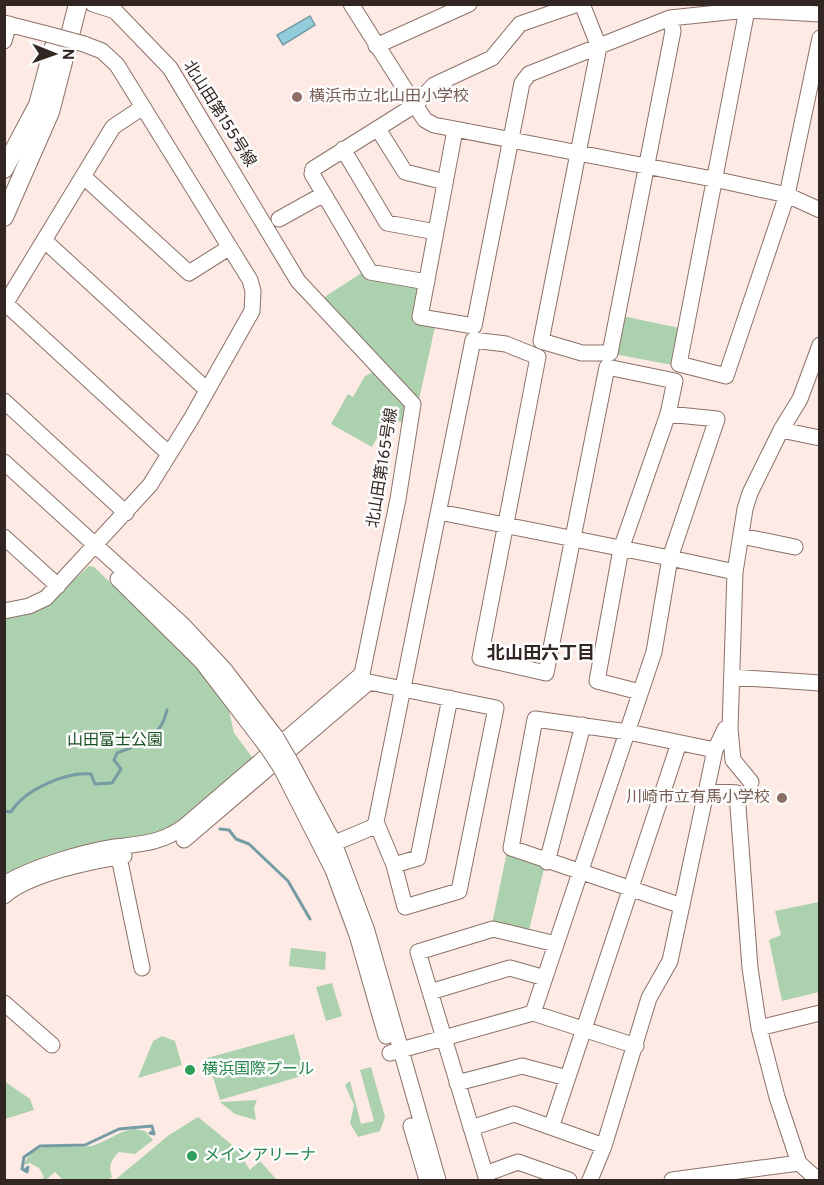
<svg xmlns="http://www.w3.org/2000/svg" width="824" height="1185" font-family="Overpass,'Noto Sans JP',sans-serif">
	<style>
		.green { fill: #acd1ae }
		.water { fill: #92cddc; stroke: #759ba4; stroke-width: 1.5 }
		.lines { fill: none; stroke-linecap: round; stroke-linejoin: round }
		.stream { stroke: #759ba4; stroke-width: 3 }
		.minor-casing { stroke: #8b7167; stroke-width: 17 }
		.major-casing { stroke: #8b7167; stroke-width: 20 }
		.minor { stroke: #fff; stroke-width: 15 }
		.major { stroke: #fff; stroke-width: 18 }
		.minor-bridge-casing { stroke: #8b7167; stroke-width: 17; stroke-linecap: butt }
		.minor-bridge { stroke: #fff; stroke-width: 15 }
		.education-dot { fill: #8d6e63; stroke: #fcfcfc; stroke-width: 2 }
		.leisure-dot { fill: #2e9e5b; stroke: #fcfcfc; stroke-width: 2 }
		.labels { text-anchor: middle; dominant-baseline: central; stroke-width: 5; stroke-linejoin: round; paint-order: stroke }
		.education-label { font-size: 16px; fill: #785e54; stroke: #fcfcfc; text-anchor: start }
		.street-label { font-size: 16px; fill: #312622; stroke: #fcfcfc }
		.park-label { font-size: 16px; fill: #195022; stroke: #fcfcfc }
		.leisure-label { font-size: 16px; fill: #27864d; stroke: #fcfcfc; text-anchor: start }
		.neighbourhood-label { font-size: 18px; font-weight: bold; fill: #312622; stroke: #fcfcfc }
	</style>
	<rect width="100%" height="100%" fill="#fdeae4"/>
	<path class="green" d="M363,272l55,15 -5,36 22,4 -17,77 -98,-104z
		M622,316l58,12 -8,37 -58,-11z
		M373,372l33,33 -1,17 -18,-1 -15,26 -41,-23 17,-30 5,3 12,-21z
		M89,566l5,1 107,102 26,33 7,31 24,32 -79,72 -73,17 -101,37v-273l36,-8z
		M507,852l38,13 -17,69 -36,-10z
		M819,902v90l-37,9 -13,-61 12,-5 -6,-24z
		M291,948l35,4 -1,18 -36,-4z
		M332,983l10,33 -16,5 -10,-34z
		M294,1034l11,41 -85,25 -13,-42z
		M162,1036l13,5 7,24 -44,13 15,-37z
		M371,1067l14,50 -5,14 -22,6 -8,-14 4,-18 -9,-20 5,-4 11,43 13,-3 -14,-51z
		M4,1081l26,18 4,11 -29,9z
		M257,1100l-3,8 2,12 -21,-6 -15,-12z
		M198,1117l38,31 14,22 10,-9 17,19h-162l54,-45z
		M134,1129l11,2 8,9 -18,14 -16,-2c-8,8 -11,14 -7,25l-4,3h-45l-8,-8 -9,8h-5l3,-3 -5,-9 -9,-5 -6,2c10,-29 44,-15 67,-19 14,-3 27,-15 43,-17z"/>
	<path class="water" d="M310,16l5,9 -32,20 -6,-10z"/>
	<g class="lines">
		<path class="stream" d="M4,811l7,1c14,-23 55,-40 80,-38l4,10 17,-1 9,-14 -7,-9 3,-7c25,-9 44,-15 50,-43
			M220,829l9,1 7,9 13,5 39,37 22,38
			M26,1169l2,-2 -1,5 -5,-3 2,-12 16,-11 45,-1 34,-16 33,-3 2,8 -4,-1 2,-1"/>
		<defs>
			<path id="minor" d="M351,4l64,101 10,15 9,5 289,56 64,14 33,15
				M582,4l17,43 -58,294 41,12h28l63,-322 -3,-13
				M745,4l2,6 -68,354 47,12 61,-181 33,-157
				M4,23l43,11
				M4,41l5,-17
				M376,46l93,-42
				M378,129l27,43 40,10
				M455,130l-35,187 54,9 48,-243 7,-9 141,-56 77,-8 73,4
				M343,149l44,74 49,9
				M83,176l106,97 41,-26
				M279,219l45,-25
				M44,240l163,150
				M427,282l-57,-10 -58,-98 1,-5 102,-64 19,-20 58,-27 28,-34 58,-20
				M6,304l162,149
				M4,306l109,-179 30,-20
				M4,401l122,112
				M668,414l49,5 -47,139 65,14
				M781,430l39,8
				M4,462l179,163 41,44 52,68
				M741,536l54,11
				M4,537l54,49
				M118,579l84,83 65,85
				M4,611l25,-5 17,-8 104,-113 41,-66 61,-108 1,-20 -3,-11 -133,-215 -15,-14 -18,-7
				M732,677l88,6
				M730,729l3,31 18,22
				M289,759l45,84 33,88 71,249
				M281,768l52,102 24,65 29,101
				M707,791l30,2 13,175 9,60 18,69 22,66 19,17
				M184,840l185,-158 127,26 -37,183 -54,16 -11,-42 -18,-43
				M323,848l50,-21 3,-5 97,-482 33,4 32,13 -58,301 66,15 61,-306 68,14 -7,33 -47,135 -24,132 43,11
				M119,857l23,111
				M547,862l36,-137
				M394,865l24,-7 32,-160
				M4,884c28,-17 79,-32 111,-37 27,-3 47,-4 70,-21l177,-152 36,-175 15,-95 -115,-123 -128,-213 -55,-57 -22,-7
				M4,896c25,-22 87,-35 120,-40
				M682,906l-171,-58 24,-129 93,13 87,18
				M430,992l80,-24 35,10
				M4,1003l48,42
				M533,1013l103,33
				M759,1028l61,-15
				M390,1053l143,-40 121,-361 16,-94 -231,-46
				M457,1083l65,-17 45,12
				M552,1125l127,-382
				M411,1126l16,54
				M471,1128l43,-14 90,32
				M485,1174l33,-12 51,18
				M487,1180l-69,-228 75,-23 63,15
				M590,1180l14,-34 45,-148 21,-37 45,-211 10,-21h5l5,-157 10,-63 5,-16 31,-63 19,-31 20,-54
				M672,1180l127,-17"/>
			<path id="major" d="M4,169l34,-64 15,-56
				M4,217l46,-105 28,-108"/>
		</defs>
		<use href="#minor" class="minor-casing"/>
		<use href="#major" class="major-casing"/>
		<use href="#minor" class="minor"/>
		<use href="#major" class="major"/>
		<defs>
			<path id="minor-bridge" d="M47,34l37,10
				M276,737l13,22
				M267,747l14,21"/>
		</defs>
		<use href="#minor-bridge" class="minor-bridge-casing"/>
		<use href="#minor-bridge" class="minor-bridge"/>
	</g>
	<g class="education-dot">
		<circle cx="297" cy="97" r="6"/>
		<circle cx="782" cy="798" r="6"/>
	</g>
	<g class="leisure-dot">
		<circle cx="190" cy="1070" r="6"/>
		<circle cx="192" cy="1156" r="6"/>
	</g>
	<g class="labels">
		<g class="education-label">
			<text x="309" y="97">横浜市立北山田小学校</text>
			<text x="770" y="798" text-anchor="end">川崎市立有馬小学校</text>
		</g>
		<g class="street-label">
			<text transform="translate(219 114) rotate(58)">北山田第155号線</text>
			<text transform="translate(383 468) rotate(-81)">北山田第165号線</text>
		</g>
		<g class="park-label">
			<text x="115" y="741">山田富士公園</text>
		</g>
		<g class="leisure-label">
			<text x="202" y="1070">横浜国際プール</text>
			<text x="204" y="1156">メインアリーナ</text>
		</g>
		<g class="neighbourhood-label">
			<text x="541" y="654">北山田六丁目</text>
		</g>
	</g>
	<rect width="824" height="1185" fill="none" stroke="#312622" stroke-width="12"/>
	<g transform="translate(54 54) rotate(91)" stroke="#fcfcfc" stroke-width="4.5" paint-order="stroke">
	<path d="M0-4.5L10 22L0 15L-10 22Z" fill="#312622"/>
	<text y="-9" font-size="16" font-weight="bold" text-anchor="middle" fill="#312622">N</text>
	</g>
</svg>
